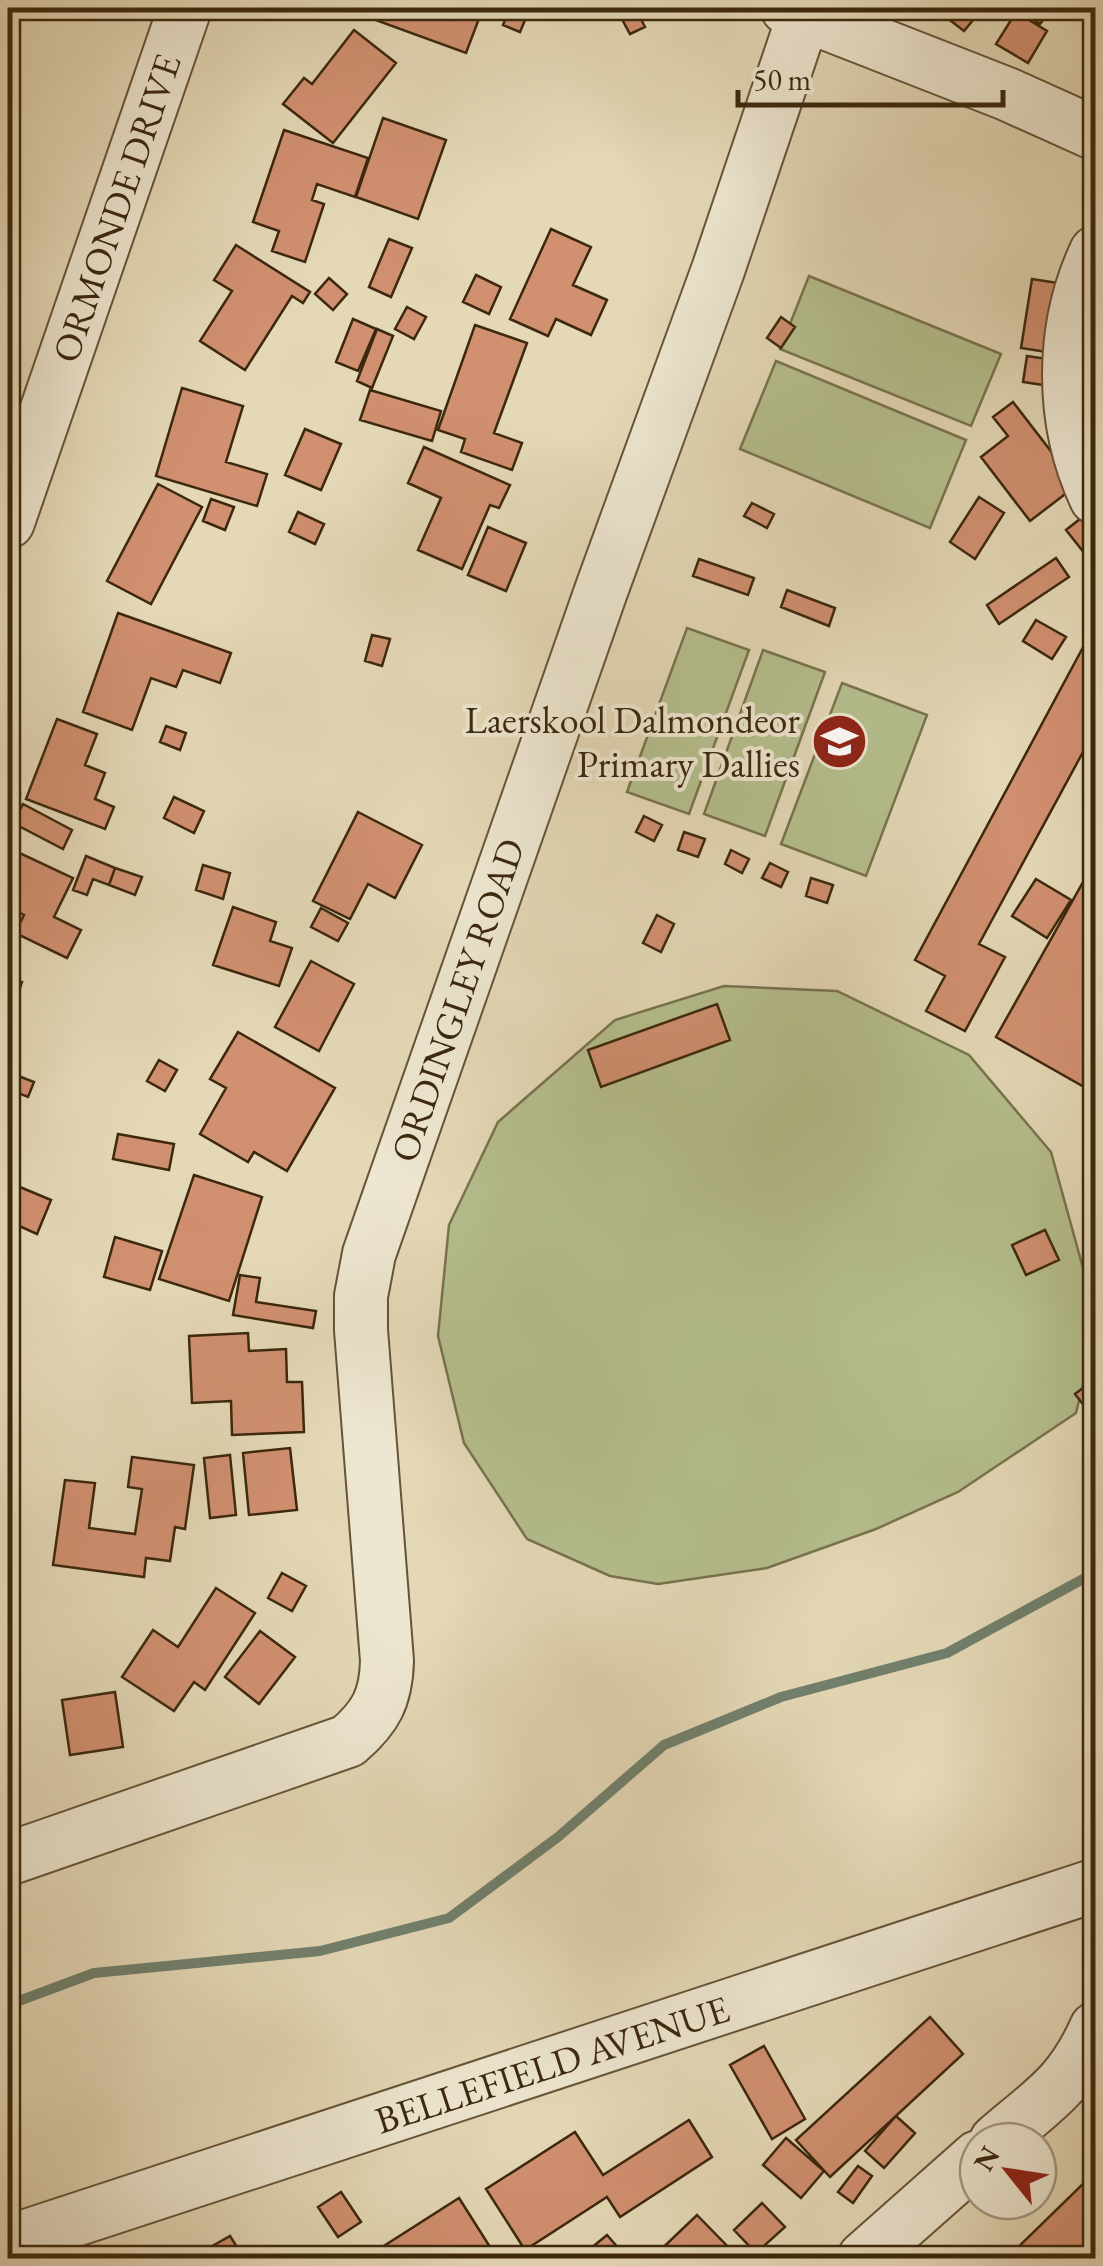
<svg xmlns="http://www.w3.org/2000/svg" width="1103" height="2266" font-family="'EB Garamond',serif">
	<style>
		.green { fill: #b5be8d; stroke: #78734e; stroke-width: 2.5 }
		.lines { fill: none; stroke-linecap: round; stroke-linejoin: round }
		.stream { stroke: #71806d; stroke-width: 10 }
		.building { fill: #d19070; stroke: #3c280e; stroke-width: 2.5 }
		.minor-casing { stroke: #665438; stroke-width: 56 }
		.minor { stroke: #ede6d0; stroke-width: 52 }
		.labels { text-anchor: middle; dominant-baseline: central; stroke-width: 8; stroke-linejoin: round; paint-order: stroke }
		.street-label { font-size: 38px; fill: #3c280e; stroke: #ede6d0 }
		.poi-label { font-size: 38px; fill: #3c280e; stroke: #ede6d0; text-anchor: end }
	</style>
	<rect width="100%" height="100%" fill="#e4d8b6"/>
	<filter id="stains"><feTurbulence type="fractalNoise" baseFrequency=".002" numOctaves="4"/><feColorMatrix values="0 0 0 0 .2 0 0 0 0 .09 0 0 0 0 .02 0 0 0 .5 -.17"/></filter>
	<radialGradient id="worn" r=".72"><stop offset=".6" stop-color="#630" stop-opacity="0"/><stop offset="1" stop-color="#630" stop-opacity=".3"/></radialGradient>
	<path class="green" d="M809,276l192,78 -30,72 -191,-77z
		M776,361l190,79 -36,88 -190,-79z
		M687,628l62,22 -60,164 -62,-22z
		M763,650l62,22 -60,164 -61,-22z
		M842,683l85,32 -61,161 -85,-32z
		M724,986l113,5 132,64 82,97 40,145 -3,67 -12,49 -118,79 -82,37 -109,39 -109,16 -48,-8 -83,-37 -63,-96 -26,-107 11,-111 49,-103 117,-102z"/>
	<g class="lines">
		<path class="stream" d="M8,2005l86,-32 226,-22 129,-33 109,-81 106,-92 117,-48 166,-44 149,-81"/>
	</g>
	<path class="building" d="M373,8h110l-17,45 -96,-35z
		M510,8h20l-10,24 -17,-7z
		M622,8h13l10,19 -15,7 -13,-24z
		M954,8h29l-19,23 -18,-14z
		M1017,8h35l-12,16z
		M1016,12l31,19 -19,32 -32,-19z
		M354,30l42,33 -63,80 -50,-39 21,-26 8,6z
		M383,118l63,22 -28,79 -62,-22z
		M284,130l84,28 -13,39 -38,-13 -5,16 12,4 -19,58 -33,-11 7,-20 -26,-9z
		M551,229l40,18 -18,38 34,15 -16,35 -35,-16 -8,17 -38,-17z
		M389,239l23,9 -21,49 -22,-10z
		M236,245l74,47 -7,11 -11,-7 -47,74 -45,-29 32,-50 -18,-11z
		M476,275l25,12 -12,27 -26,-12z
		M329,278l18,16 -14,16 -18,-16z
		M1032,279l26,4 -11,69 -26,-4z
		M407,307l19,10 -12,22 -19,-10z
		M781,317l14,10 -14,21 -14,-10z
		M353,319l23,10 -18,42 -22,-9z
		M475,325l52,18 -33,90 28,10 -10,27 -51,-18 4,-13 -27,-9z
		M377,329l16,7 -21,52 -15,-7z
		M1027,356l27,4 -4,26 -27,-4z
		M182,388l61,18 -17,56 41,12 -10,32 -101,-30z
		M370,390l71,21 -9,30 -72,-21z
		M1013,402l64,83 -47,36 -49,-64 27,-21 -15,-19z
		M305,429l36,15 -20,46 -36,-15z
		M424,447l86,38 -11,23 -9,-3 -28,64 -44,-19 23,-52 -33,-15z
		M158,484l44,23 -51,97 -44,-23z
		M979,497l25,16 -29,46 -25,-17z
		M211,499l23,8 -9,23 -22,-9z
		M752,503l22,11 -7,14 -23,-12z
		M1090,511l6,6v51l-30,-38z
		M298,512l26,12 -9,20 -26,-12z
		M488,527l38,16 -20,48 -38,-16z
		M1056,558l13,19 -70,47 -12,-19z
		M699,559l55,19 -6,17 -55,-19z
		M787,590l48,18 -6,18 -48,-19z
		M118,613l113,40 -11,30 -37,-13 -7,17 -25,-9 -19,52 -49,-18z
		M1036,620l30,17 -14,22 -29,-18z
		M1095,625l1,103 -117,216 26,13 -40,74 -39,-20 19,-35 -30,-16z
		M372,635l18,4 -8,27 -17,-5z
		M57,719l40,15 -12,31 20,8 -10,26 19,8 -9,22 -79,-30z
		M166,726l20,7 -6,17 -20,-8z
		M8,789l12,4 -11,34 -1,-1z
		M174,797l30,14 -10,22 -30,-15z
		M23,804l49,26 -9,19 -50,-26z
		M358,812l64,33 -27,53 -27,-14 -18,35 -37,-18z
		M644,816l18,9 -8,16 -18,-9z
		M684,832l21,7 -7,18 -20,-7z
		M11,849l62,29 -19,39 27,13 -14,28 -52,-25 9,-18 -16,-8v-50z
		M731,850l18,9 -7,14 -17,-9z
		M86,856l29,12 -6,17 -16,-6 -6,16 -14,-5z
		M1096,859v212l-10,17 -90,-51z
		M770,863l18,9 -7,15 -19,-9z
		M203,865l27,8 -7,26 -27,-9z
		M115,868l27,9 -7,18 -26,-10z
		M811,878l22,7 -6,18 -21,-7z
		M1036,879l35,21 -24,38 -35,-22z
		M233,907l43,15 -6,19 22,7 -13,38 -66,-21z
		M321,908l27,15 -10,18 -27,-14z
		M657,915l17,9 -13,28 -18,-9z
		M311,961l43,23 -35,67 -44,-24z
		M8,977l14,5 -14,41z
		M717,1004l13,36 -129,47 -13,-37z
		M238,1032l97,56 -48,83 -33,-19 -6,10 -48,-28 26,-46 -16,-9z
		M159,1060l18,10 -12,21 -18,-10z
		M8,1072l26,10 -6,15 -20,-8z
		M118,1134l56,10 -5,26 -56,-11z
		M194,1175l68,22 -33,104 -70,-22z
		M8,1182l43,18 -14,34 -29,-13z
		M1045,1230l14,30 -33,15 -14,-30z
		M115,1237l47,14 -12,39 -46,-13z
		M240,1275l20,3 -4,24 60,9 -3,17 -80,-13z
		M8,1277l11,3 -10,40h-1z
		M248,1333l1,18 37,-2 1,33h15l2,50 -72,3 -1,-34 -39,2 -3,-67z
		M1096,1378v21l-11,8 -10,-13z
		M290,1448l7,62 -48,5 -6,-62z
		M230,1455l6,60 -26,3 -6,-60z
		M132,1457l62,8 -9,64 -10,-2 -5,34 -24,-3 -2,19 -91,-12 12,-85 30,3 -6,45 46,6 7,-45 -14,-2z
		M282,1573l24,13 -14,25 -24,-13z
		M216,1588l39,25 -50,77 -11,-8 -20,29 -52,-34 31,-47 25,17z
		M260,1631l35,26 -36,47 -34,-27z
		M115,1692l8,55 -53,8 -8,-55z
		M930,2017l33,37 -133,123 -34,-37z
		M764,2046l41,73 -33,20 -42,-74z
		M896,2116l19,17 -31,35 -19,-17z
		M689,2120l23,37 -92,60 -13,-20 -82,53 -39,-61 89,-57 28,43z
		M786,2138l38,33 -23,27 -38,-33z
		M858,2166l14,10 -19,27 -15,-11z
		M1091,2176l5,5v63l-15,14h-74z
		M341,2192l20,30 -23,15 -20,-30z
		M459,2198l38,60h-132z
		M762,2203l23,24 -29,26 -22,-23z
		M697,2215l36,37 -7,6h-74z
		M607,2235l20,23h-48z
		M230,2236l14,22h-38l-4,-6z"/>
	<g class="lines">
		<defs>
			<path id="minor" d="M787,8l220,86 89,40
				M1096,252c-36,76 -36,170 0,246
				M8,522l177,-514
				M8,1859l340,-118c28,-24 38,-43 39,-80l-26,-331v-34l8,-42 232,-663 117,-321 86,-255
				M996,2141c46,-40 74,-54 100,-113
				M8,2242l1088,-357
				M864,2258l114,-101"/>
		</defs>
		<use href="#minor" class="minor-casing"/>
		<use href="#minor" class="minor"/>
	</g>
	<defs>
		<symbol id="school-disc" viewBox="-11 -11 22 22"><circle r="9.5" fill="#8f2418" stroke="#ede6d0"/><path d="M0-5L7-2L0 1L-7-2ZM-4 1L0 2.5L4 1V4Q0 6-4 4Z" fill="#fff"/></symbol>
	</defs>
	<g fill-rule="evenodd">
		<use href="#school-disc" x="808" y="710" width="63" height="63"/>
	</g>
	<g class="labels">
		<g class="street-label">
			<text transform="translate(116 208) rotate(-71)">ORMONDE DRIVE</text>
			<text transform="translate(457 1000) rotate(-71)">ORDINGLEY ROAD</text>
			<text transform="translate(552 2064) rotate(-18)">BELLEFIELD AVENUE</text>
		</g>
		<g class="poi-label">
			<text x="800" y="719">Laerskool Dalmondeor<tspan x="800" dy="44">Primary Dallies</tspan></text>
		</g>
	</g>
	<rect width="1103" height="2266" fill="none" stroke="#e4d8b6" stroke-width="40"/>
	<rect x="10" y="10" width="1083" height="2246" fill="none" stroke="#3c280e" stroke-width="5"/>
	<rect x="20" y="20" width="1063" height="2226" fill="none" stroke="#3c280e" stroke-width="2.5"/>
	<g transform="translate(1008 2171) rotate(300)"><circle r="48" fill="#ede6d0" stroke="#a69a82" stroke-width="2.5"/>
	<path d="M0-8L18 38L0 25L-18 38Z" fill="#8f2418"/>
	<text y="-15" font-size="28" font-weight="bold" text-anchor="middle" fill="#3c280e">N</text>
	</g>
	<path d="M738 90v15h265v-15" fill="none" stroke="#3c280e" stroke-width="5"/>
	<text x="753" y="90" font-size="30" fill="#3c280e" stroke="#ede6d0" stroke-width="8" paint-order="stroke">50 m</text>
	<rect width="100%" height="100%" filter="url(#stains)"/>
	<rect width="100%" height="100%" fill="url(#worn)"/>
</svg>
